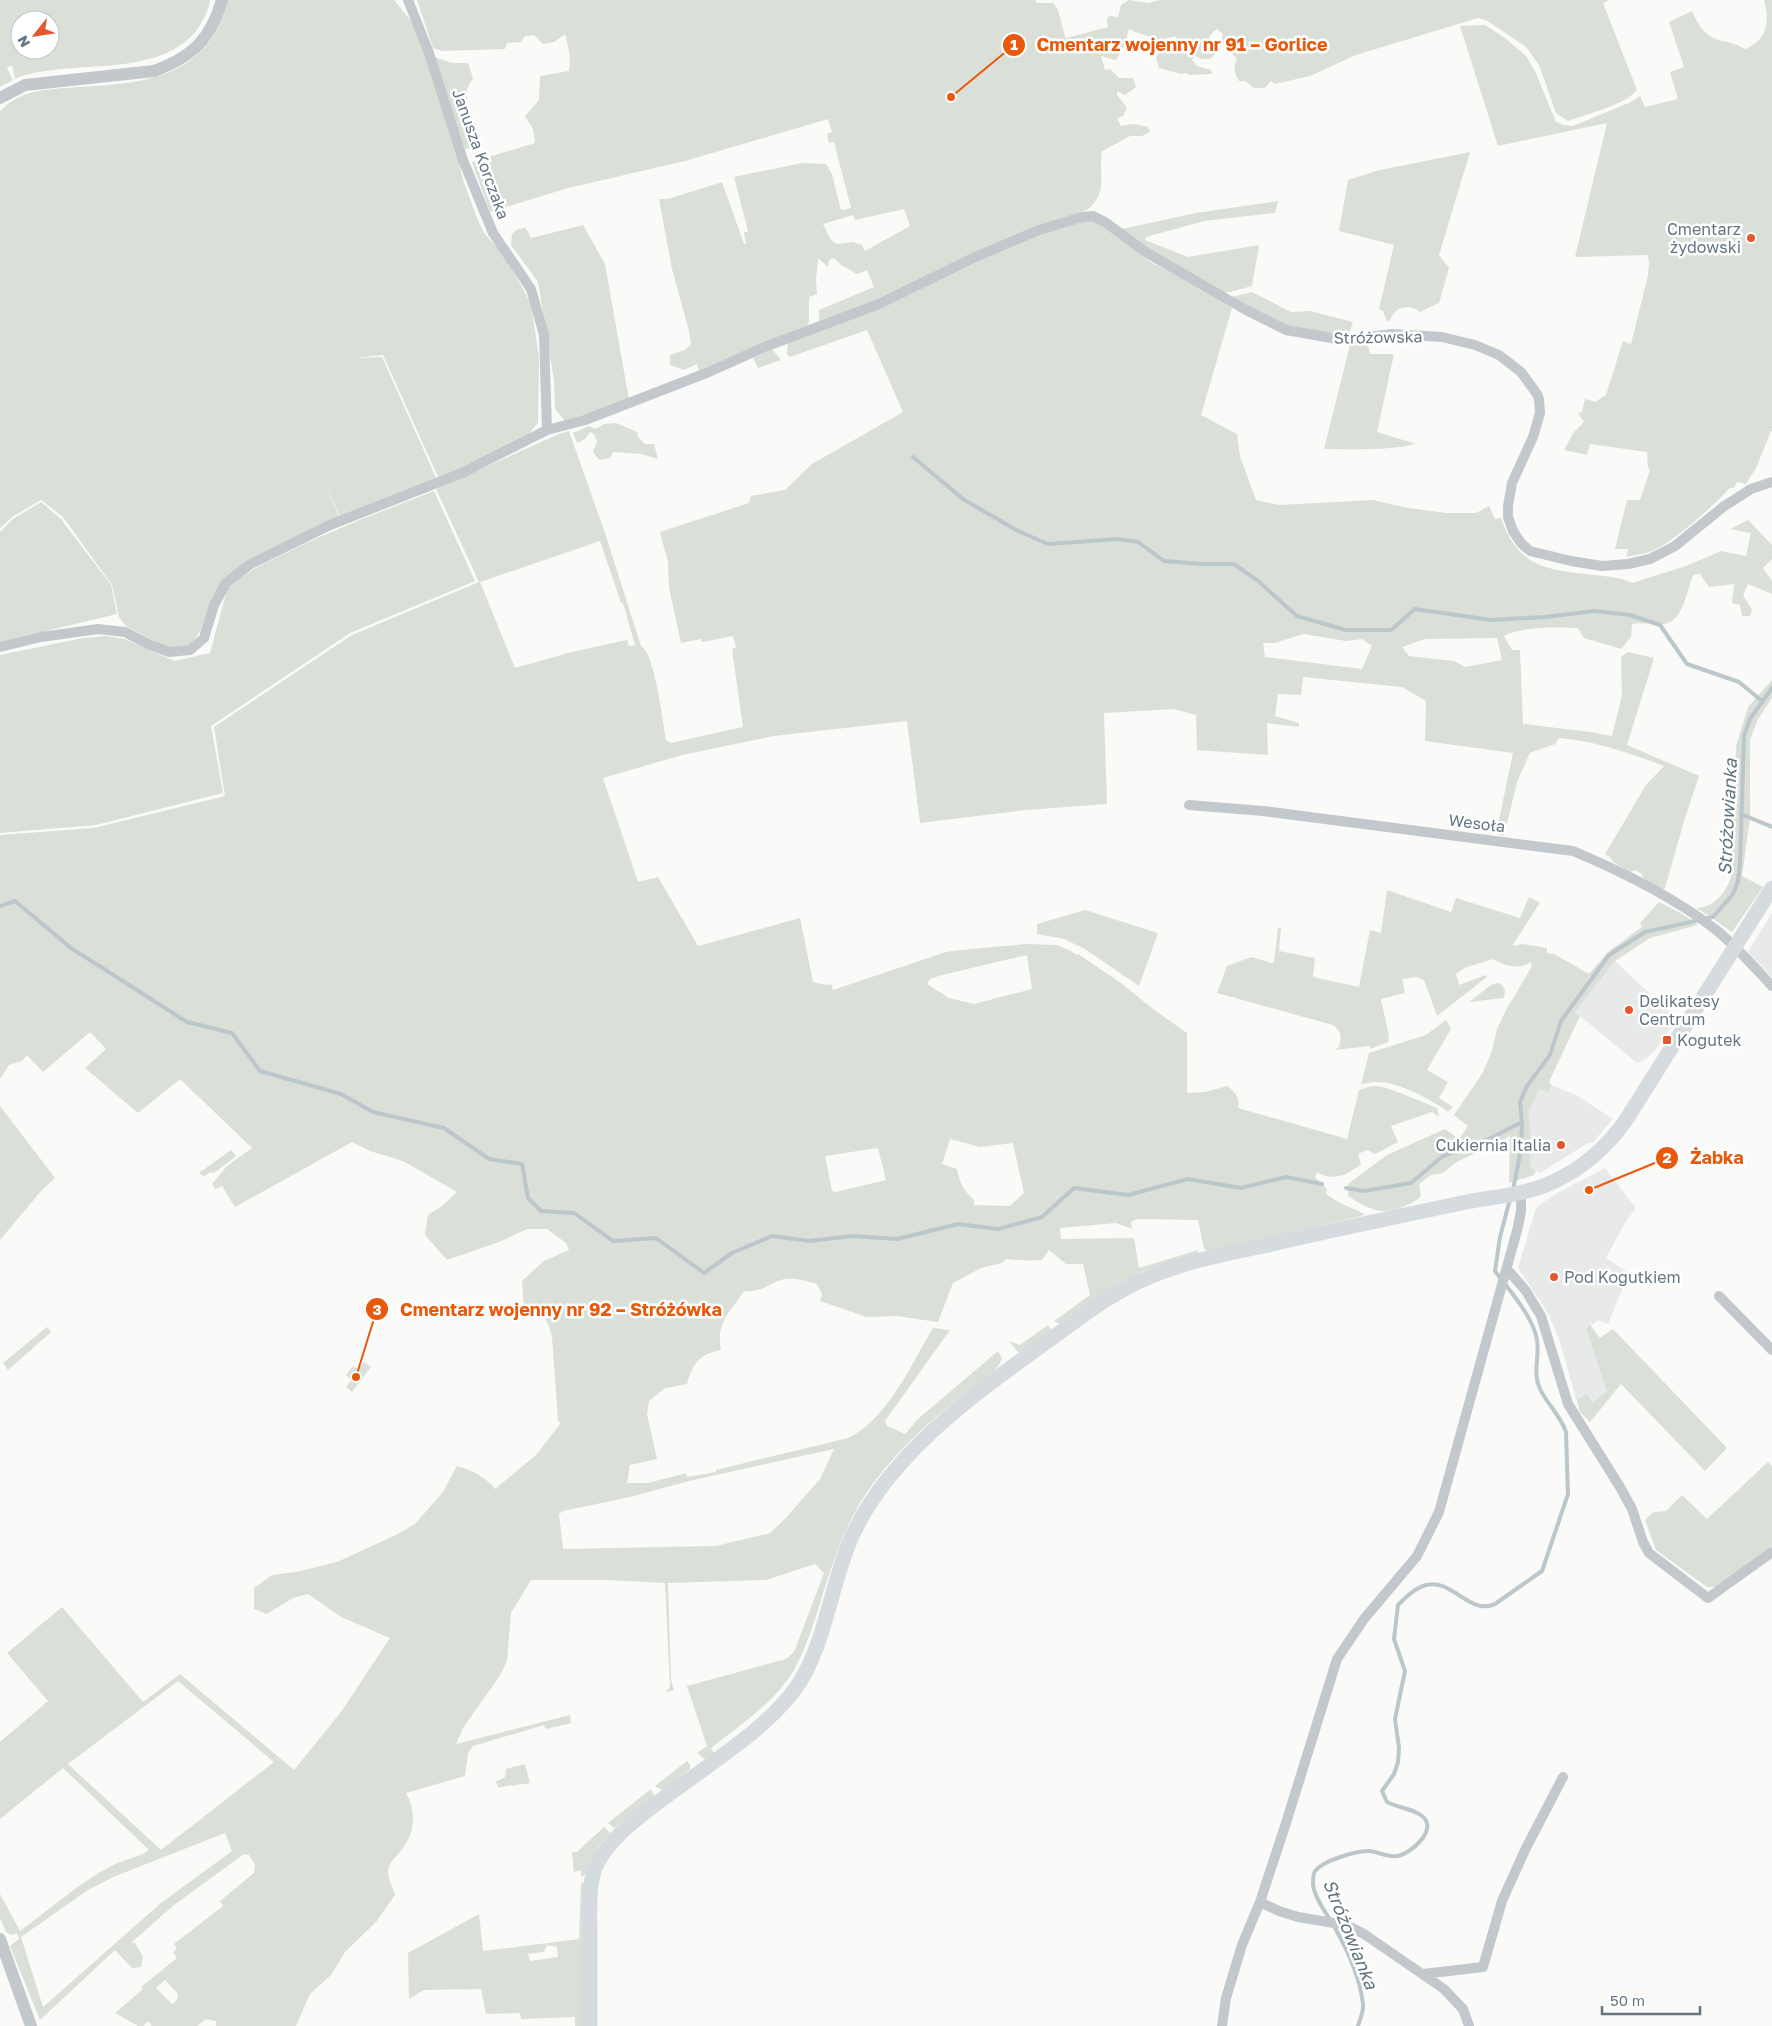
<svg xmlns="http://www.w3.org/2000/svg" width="1772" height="2026" font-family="'Golos Text',sans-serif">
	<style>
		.built { fill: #e8e9e9 }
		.green { fill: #dadfd7; fill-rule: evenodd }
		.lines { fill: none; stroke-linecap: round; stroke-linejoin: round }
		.stream { stroke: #bbc7cb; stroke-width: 4 }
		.minor { stroke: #c3c8cc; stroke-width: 10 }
		.tertiary { stroke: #c3c8cc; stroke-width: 12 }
		.secondary { stroke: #d6dbdf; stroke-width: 15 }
		.poi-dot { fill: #e4572e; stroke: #fff; stroke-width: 2 }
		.labels { text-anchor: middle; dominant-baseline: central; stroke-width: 5; stroke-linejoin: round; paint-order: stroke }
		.street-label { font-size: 16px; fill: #657683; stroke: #fff }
		.poi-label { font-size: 16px; fill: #657683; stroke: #fff; text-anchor: start }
		.water-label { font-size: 18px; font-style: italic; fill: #60757c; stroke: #fff }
		.leader { fill: none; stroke: #e8590c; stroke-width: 2 }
		.callout-dot { fill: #e8590c; stroke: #fff; stroke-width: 2 }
		.mark-label { font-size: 15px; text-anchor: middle; font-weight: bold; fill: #fff }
		.callout-label { font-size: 18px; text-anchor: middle; font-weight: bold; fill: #e8590c; stroke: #fff; stroke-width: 5; stroke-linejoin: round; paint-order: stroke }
	</style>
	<rect width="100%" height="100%" fill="#fafaf8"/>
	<path class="built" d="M1772,913v64l-24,-25z
		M1615,961l62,58 -20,29 -11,11 -9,4 -62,-51z
		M1552,1085l26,11 35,23 -21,24h-4l-48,30 -9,-6 -3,-13 2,-34 -3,-7 12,-24 9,4z
		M1605,1168l31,40 -11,15 -19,35 23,15 -21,51 -10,-4 -12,10 22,61 -28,21 -21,-73 -11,-26 -30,-45 18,-60 16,-12z"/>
	<path class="green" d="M0,0h210c-1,10 -6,19 -12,28 -30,43 -100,36 -146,42 -13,2 -25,3 -37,9l-3,-14 -5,3 6,12 -13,7zM20,20h30v30h-30z
		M227,0h167l21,26 39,115 9,39 14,38 7,15 17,19 16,26 14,26 8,53 -1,66 -11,13 -88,43 -56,-124 -29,3 28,-1 55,123 -97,37 -21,-47 21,49 -102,53 -4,-1 -10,10 -18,32 -3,14 -14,20 -22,1 -41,-22 -7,-9 -7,-32 -49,-68 -22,-17 -29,17 -12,11v-417c21,-20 39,-21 66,-23 49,-4 104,-2 139,-41 11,-12 20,-30 22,-47z
		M417,0h618l2,3h16l5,7 14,53 -6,-25 42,-11 -1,-8 2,-3 9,1 3,-12 8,-5 19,3 12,-3h449l-6,3 34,87c-12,15 -50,24 -69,31l-12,-8 -17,-48 -13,-18 -40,-27 -8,-2 -122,37 -46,21 -35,8 -4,-3 -6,7h-11l-9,-7h-6c-5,-8 -6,-13 -2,-22l-16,-17 2,-8 -6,-5 -3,2 -5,6 4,4 3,12 -6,6h-9l-6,-3 -3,4 5,6 14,4 1,4 -24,1 -1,-2 -6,1 -22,-6 -3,-10 4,-7h21l-5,-15 -19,5c-8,-6 -18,-7 -28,-12l-4,15 -9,16 -15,-4 4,14 5,-1 9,9h14l3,9 -11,8 -8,-4v4l10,13 -4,8 -6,2 4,8c10,-3 17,-2 27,1l2,5 -8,4h-12l-28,15c-4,23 7,42 -15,59l-76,30 84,-22 54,43 41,21 42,26 -31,107 36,19 3,22 16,44 23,5 94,-5 35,8 39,5h29l13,-7 6,13 6,-1c17,50 47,52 94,57 14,2 25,2 37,8l54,-17 35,-15 25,5 5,-23 -21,-4 18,-9 24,25v14l-9,9 9,13v13l-24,-10 -5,11 9,15 -2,6h-8l-2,-11 -8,-2 2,-19 -25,3 -9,-13 -7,1c-7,19 -12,58 -39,47 -8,3 -13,0 -22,2l-1,13 -10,12 -37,-11 -6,-10c-21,-1 -54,-2 -74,8l8,14h8l3,74 67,8 22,4 10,-41 -1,-38 7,-5 26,6 -27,87 72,31 -14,42 -20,70 -2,2 -19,-10 -2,-6 -7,-4 -5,2 -17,-10 -2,-4 -6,-4 41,-69 18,-19c-35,-13 -68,-25 -105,-28l-4,6 -25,9 -13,29 -13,54 -8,-2 17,-81 -88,-12 1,-40 -24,-14 -99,-10 -2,18 -23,-1 -3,22 24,7v4l-32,-4 1,32 -71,-5 -1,-35 -22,-6 -70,4 3,91 -81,6 -106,13 -13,-102 -133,15 -92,19 -79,23 35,104 20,-5 40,69 102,-28 13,64 13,3 5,-1 2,6 113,-38 15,-2 65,-6 31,1 14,6 5,4 2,-1 43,29 32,26 34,24v60l18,-1 22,-6c9,7 13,11 11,22l109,31 12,-49c6,-2 11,-4 16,-4 12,0 49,17 62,22l2,9 -7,-5 -41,14 7,16 -23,12 -8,-4 -9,4 3,10c-14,11 -27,18 -44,8l-2,5 12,12 -1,5 12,8 27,12 -4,2 -153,36 -4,-4 -6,-28 -61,-1 -6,3 1,7 -16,-6 -56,5 1,11 73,-1 5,30 59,-18v5l-55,16 -27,14 -56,39 -6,-3 36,-26 -7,-31h-17l-17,-14 -7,10c-13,1 -24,0 -36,-1l-4,4 -21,5 -28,15 -15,39 -42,-6 -29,1 -47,-16 2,-7 -5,-10c-12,-4 -28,-8 -39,-3 -15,6 -17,11 -34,10 -15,23 -28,30 -23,59 -22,4 -28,13 -34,34l-22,4 -16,13 -2,13 10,45 -27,6 -3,18h21l38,-10 1,4 29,-5v-2l132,-32c39,-18 64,-75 85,-110l17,2 -65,91 2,5 18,8 13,-15 80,-68 4,7c-3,12 -17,20 -26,27 -38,28 -73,59 -102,97 -22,29 -36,64 -47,99 -10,30 -17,60 -33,89 -19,32 -54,55 -83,78l3,5 -9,6 -8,-6 10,-7 -20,-60 99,-27 8,-7 30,-79 -9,-9 -49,16 -98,3 3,97 3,10 -9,2 5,-5 -5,-104 -57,-3h-77l-20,33 -4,48 -8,16 -36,51 -7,16 114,-29 1,8 -25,6 -2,-4 -71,21 -5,7 -3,23 -59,17c11,19 9,42 -6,59 -5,6 -12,11 -12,20 0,7 5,16 7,23l-19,27 -31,30 -14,23 -21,19 -14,32h-80v-5l-10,-2 -9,7h-45l-4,-5 -5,5h-5l-23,-13 28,-24 -2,-2 36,-29 -4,-6 4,-3 -3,-5 49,-38 -3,-5 34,-28 1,-8 -6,-10 -5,-1 -70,51 -43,38h4l8,14 -2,10 -9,1 -17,-18 -75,70 -30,-74 9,-7 -2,-6 -6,2 -5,-3 -6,-14v-24l20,37c30,-22 60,-49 93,-66 12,-6 25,-7 36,-15l-86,-82 -63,51v-77l48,-41 -41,-48 55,-46 81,95 37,-28 114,96 47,-58 49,-74 -49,-21 -33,-23 -15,4 -26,16 -13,-5v-21l18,-13 24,-3 41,-10 59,-27 19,-11 28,-32 14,-26c12,3 31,12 38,23l41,-34 25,-32 -3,-2 -6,-84c-4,-17 -9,-29 -28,-29l-2,-27 22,-20 25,-11 -3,-7 -19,-14h-20l-28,13 -52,18 -22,-25 3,-20 14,-9 15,-14 -54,-31 -33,-10 -18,-9 -117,65 -13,-21 -7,3 -3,-5 15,-18 25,-18 -72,-69 -42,34 -53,-45 21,-19 -16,-17 -47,40 -16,-17 -5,6 -13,4 -9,14v-244l94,-7 131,-32 -11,-69 138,-92 127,-53 -43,-93 123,-55 10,-3 37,105 35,110c14,8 22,76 25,94l5,3 72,-16 -11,-78 4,-2 -3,-11 -31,6 -1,-3 -20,4 -12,-55 -1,-26 -8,-30 89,-29 2,-7 34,-6 27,-26 91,-52 -36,-82 -77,27 -3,-3 1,-11 33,-19 -2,-3v-11l55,-23 -7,-17 -10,4 -16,-9 -7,-7 -5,2 -1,7 -10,-9 -2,22 1,14 -8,3v24l-1,4 -109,46 -2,-7 -13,6 -14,-5v-10l15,-5 6,-6 -2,-13 -17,-62 -13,-70h9l54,-17 22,62h2l-2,-11 4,-2 -14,-54 68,-14 24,1 6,10 9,36 10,-2 -17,-66 -5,1 -2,-9 5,-2 -4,-13 -143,42 -117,27 -78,24 -18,-50 63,-19 -2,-14 -8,-13 14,-16 1,-24 29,-5 1,-15 -5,-22 -11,8 -11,2 -9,-9 -9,1 -4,6 -14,1 -2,6 -63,2 -9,-3zM904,209l6,17 -45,25 -3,-6 -9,-3 -16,2 -6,-4 -8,-16 30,-9 2,5zM600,541l21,62h2l12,42 -6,1 -2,-6 -55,12 -57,16 -35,-86zM1303,634l43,7 16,-2 10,7 -10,23 -97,-12 -2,-14h12zM1497,638l5,22 -37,7 -11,-6 -45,-5 -7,-9 23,-8zM1027,955l5,34 -58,15 -25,-6 -22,-14 3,-5 12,-4zM950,1139l30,8 33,-4 11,50 -14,13 -36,-1v-5c-10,-9 -15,-18 -17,-31l-15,-5zM878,1148l8,32 -50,12 -4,-1 -7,-35zM834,1449l-14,30 -35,40 -15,14 -54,13 -153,3 -4,-35 4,-3 67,-14 63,-17zM178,1681l96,81 -113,88 -93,-86zM225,1833l7,18 -71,52 -118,104 -22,-70 67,-47 25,-13zM165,1980l13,14 -1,6 -5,4 -16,-16z
		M1764,0h8v431h-1l-15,37 -10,16 -9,-2 -3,6h-4c-18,19 -54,52 -78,63 -8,3 -18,4 -26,6l2,-8h-13l12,-49h13l10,-30 -2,-3 -1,-15 -57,-8 -3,11 -23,-5 10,-18 10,-10 -6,-9 4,-1 3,-13 10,3 11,-7 17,-54 8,3 17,-69 1,-10 -1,-10 -73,2 32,-134 -109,23 -38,-120 25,-1 20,13 21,18 9,15 21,51 8,3 9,1 58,-24 9,-6 5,11 33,-8 -8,-27 14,-5 -15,-45 23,-11c7,15 13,26 30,30 9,2 15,3 23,8 22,-8 25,-28 19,-49z
		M434,57l18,6h16l5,15 -6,11v19l6,23v17l-8,1z
		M1470,152l-31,103 10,13 -10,35 -19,9c-10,-9 -25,-6 -30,8l-3,1 -4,-10 -4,-2 15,-64 -55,-14 9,-51 32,-10z
		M1278,201l-3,12 -71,8 -58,16 -1,3 43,17 71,-12 -7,41 -22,6h-9l-69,-39 -30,-24 74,-16z
		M583,225l22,39 24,136 -45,16 -19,5 -10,-12 -1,-29 -16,-98 -27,-37 1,-11 6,-5 8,-1 5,10z
		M1252,292l39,20 19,-1 43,11 -5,14 -61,-9 -55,-30z
		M1350,345h18l2,9h24l-17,78 39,12c-30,7 -61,5 -92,5z
		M772,349l9,11 -23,8 -5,-10z
		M616,423l21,9 1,5 7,7h9l4,15 -17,-5 -28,-2 -3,6 -11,2 -6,-8 4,-10 -3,-8 -4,-2 -5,7 -8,4 -4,-10 16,-7 6,3 10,-5z
		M434,491l41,90 -125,52 -139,93 12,67 -127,32 -96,8v-178l83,-17 23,-2 19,3 49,22 36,-8 17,-63c14,-16 36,-26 55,-35 49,-25 101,-44 152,-64z
		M41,502l20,17 50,66 6,29 -117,28v-110l13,-13z
		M1772,680v18l-14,21 -8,21v78l-8,58 21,11 -31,45 -35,-24c18,-1 29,-16 34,-31l5,-131 12,-39z
		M1387,890l64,22 5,-14 64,20 9,-21 11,6 -28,43 11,-2 24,4v5l7,1 35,20 19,-22 34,-25 -2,-4 19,-21 25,13 14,10 -48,13 -35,23 -40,51 5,4 -31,66 3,3 -4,8 -9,-4 -11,24c5,17 0,36 3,54l5,4 -2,4 -25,8 1,-48 -21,16 -12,1 -22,11 -12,10 -12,2 -12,9 2,12c-7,8 -28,16 -40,15 -11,-1 -24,-9 -33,-15v-12l39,-29 58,-26 14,10 9,-13 -14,-11 28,-41 10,-23 5,-22 9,-19 26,-44 -1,-4c-11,8 -27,4 -38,-3l-29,9 -8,6 3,11 27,-10 1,2 -50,39 -13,-36 -7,-3 -15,2 3,14 -24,6 8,37 -1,6 -18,7v-3l-35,4 4,-3c3,-10 2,-16 -6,-22l-116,-32 10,-27 24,-9 21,6 2,-1 4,-34h3l-2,23 36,7 -2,19 46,10 11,-57 11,3z
		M1085,910l73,23 -19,53 -54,-37 -21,-10 -27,-5v-10z
		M1497,983l4,1 4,6 -1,8 -35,4 22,-17z
		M1446,1020l5,9 -24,41 21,12 -9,16 14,9 -5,5c-21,-15 -62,-38 -87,-27l8,-32 57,-18z
		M0,1106l55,72 -14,13 -41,49z
		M231,1150l5,6 -22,17 -3,-1 -7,4 -5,-3z
		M1048,1325l4,6 -29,22 -5,-1 -9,-11 11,4z
		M1590,1325l10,13 13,-9 114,119 -22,23 -84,-87 -31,38 -10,-10 -3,-13 10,-5 5,9 15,-12 -21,-62z
		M47,1327l4,5 -43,38 -5,-7z
		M364,1362l7,5 -19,25 -6,-5 5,-7 -5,-5 7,-9 5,3z
		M1768,1462l4,4v80l-56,41h-9l-51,-37 -11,-30 9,-8 12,-1 16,-16 25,24z
		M687,1761l3,4v4l-25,20 -3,1 -7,-4z
		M525,1764l5,19c-6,2 -10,0 -16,3l-4,-1 -11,3 -3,-6 9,-5 1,-8z
		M651,1789l3,7 -4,6 -36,26 -6,-5z
		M604,1827l6,6 -12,14 -13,28 -4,2v-7l-7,2 -2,-20h5z
		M586,1882l-3,144h-8v-9l-54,2 -1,-6 -34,1 -5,-25 -57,1 -15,9 -1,-46 71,-39 4,37 96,-12 2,-56zM547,1945l10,2 1,10 -28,4 -2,-7 16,-2z"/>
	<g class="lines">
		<path class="stream" d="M913,457l50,42 55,32 30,13 70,-5 20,3 26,19 37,3h33l24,17 39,35 49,14h45l24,-21 76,11 54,-3 49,-6 36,4 30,10 27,39 52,18 23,19
			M1741,814l31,13
			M0,906l15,-5 56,47 116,74 45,11 28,38 81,23 32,18 71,16 45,31 33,5 6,34 13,13 33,2 39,28 43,-3 48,35 28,-20 40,-17 37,5 44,-5 44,3 61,-15 40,5 44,-12 32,-29 54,7 60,-16 53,9 45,-11 36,7
			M1346,1188l18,3 47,-8 32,-27 44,-16 35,-18
			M1513,1190l8,-41 1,-27 -2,-20 7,-16 23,-31 11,-34 48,-66 36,-23 68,-15 20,-23 5,-13 2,-17 4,-128 6,-17 22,-31
			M1358,2026c2,-7 6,-15 5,-22 -3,-26 -16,-55 -29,-78 -7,-12 -19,-27 -21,-41 0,-4 0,-11 2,-14 7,-10 41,-20 53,-20 10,0 19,7 29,5 14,-2 42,-27 25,-40 -10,-8 -24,-8 -35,-14l-5,-11 12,-17 4,-12 1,-14 -4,-29 10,-48 -11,-32 4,-34c8,-8 17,-17 28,-20 25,-7 45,31 69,19l47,-33 26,-77 -2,-62c-5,-16 -19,-28 -26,-43 -8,-17 0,-32 -3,-49 -4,-24 -28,-50 -42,-69l5,-34 10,-38"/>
		<path class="minor" d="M408,0l21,53 34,107 30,73 38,56 13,46 3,95
			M0,647l41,-10 57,-8 27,3 23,12 21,8 21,-2 14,-12 10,-33 12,-22 23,-18 81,-40 132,-52 85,-43 38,-10 124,-48 58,-26 112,-42 94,-46 66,-28 43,-13 11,-1 12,6 42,31 99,57 40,20 57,10 49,-6 50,3 33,8 24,10 22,17 16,22 2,5 1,14 -7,24 -21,46 -4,23v11l5,14 8,12 9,8 41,10 31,5 26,-2 22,-5 25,-13 48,-39 28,-18 21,-7
			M1189,805l74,6 310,40c50,21 99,45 142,78 21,17 39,38 57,57
			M1507,1269l19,22 15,25 27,88 52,83 12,22 11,33 6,11 59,45 64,-46
			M1719,1296l53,54
			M1260,1902l19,9 19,6 48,8 18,9 80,55 19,20 6,17
			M1423,1974l60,-7 19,-66 24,-53 37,-71
			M1222,2026l4,-28 16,-53 18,-43 26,-79 51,-164 27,-40 53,-63 22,-44 79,-285 3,-16v-18"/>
		<path class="tertiary" d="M0,98l25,-13 129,-14c38,-14 57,-32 68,-71
			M0,1939l31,87"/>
		<path class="secondary" d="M590,2026c0,-30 0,-61 0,-91 0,-20 -2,-41 3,-60 9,-39 76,-80 107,-103 32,-24 67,-47 92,-79 34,-42 38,-112 62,-161 39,-82 126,-142 198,-194 23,-16 44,-34 69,-47 46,-27 100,-36 151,-47 61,-14 123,-27 185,-40 31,-7 66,-8 96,-22 30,-14 54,-35 73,-62l146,-232"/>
	</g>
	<g class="poi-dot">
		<circle cx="1751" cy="238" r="5"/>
		<circle cx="1629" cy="1010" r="5"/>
		<rect x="1662" y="1035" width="10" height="10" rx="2.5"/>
		<circle cx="1561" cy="1145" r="5"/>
		<circle cx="1554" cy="1277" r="5"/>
	</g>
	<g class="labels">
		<g class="street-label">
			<text transform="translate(481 154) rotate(70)">Janusza Korczaka</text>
			<text transform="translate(1378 337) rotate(-1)">Stróżowska</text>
			<text transform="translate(1477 823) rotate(7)">Wesoła</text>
		</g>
		<g class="poi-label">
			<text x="1741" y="229" text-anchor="end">Cmentarz<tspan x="1741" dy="18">żydowski</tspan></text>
			<text x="1639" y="1001">Delikatesy<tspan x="1639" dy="18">Centrum</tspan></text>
			<text x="1677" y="1040">Kogutek</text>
			<text x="1551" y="1145" text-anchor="end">Cukiernia Italia</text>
			<text x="1564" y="1277">Pod Kogutkiem</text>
		</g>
		<g class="water-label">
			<text transform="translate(1727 817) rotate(-87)">Stróżowianka</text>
			<text transform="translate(1351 1934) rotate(68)">Stróżowianka</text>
		</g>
	</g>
	<path class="leader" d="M951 97L1014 45M1589 1190L1667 1158M356 1377L377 1309"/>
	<g class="callout-dot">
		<circle cx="951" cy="97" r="5"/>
		<circle cx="1589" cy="1190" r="5"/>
		<circle cx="356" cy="1377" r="5"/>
		<circle cx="1014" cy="45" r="12"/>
		<circle cx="1667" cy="1158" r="12"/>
		<circle cx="377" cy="1309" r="12"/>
	</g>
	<g class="mark-label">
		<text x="1014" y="50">1</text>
		<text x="1667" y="1163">2</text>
		<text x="377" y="1315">3</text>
	</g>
	<g class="callout-label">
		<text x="1182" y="51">Cmentarz wojenny nr 91 – Gorlice</text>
		<text x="1717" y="1164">Żabka</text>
		<text x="561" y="1316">Cmentarz wojenny nr 92 – Stróżówka</text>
	</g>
	<g transform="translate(35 35) rotate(240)"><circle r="24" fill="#ffffff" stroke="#c1c8cd"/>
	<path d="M0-4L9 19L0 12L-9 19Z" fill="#e4572e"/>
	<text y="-8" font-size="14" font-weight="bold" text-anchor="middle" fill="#657683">N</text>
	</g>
	<path d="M1602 2006v8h98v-8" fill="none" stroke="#657683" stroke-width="2.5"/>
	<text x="1610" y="2006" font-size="15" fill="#657683" stroke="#ffffff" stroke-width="4" paint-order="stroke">50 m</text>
</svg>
